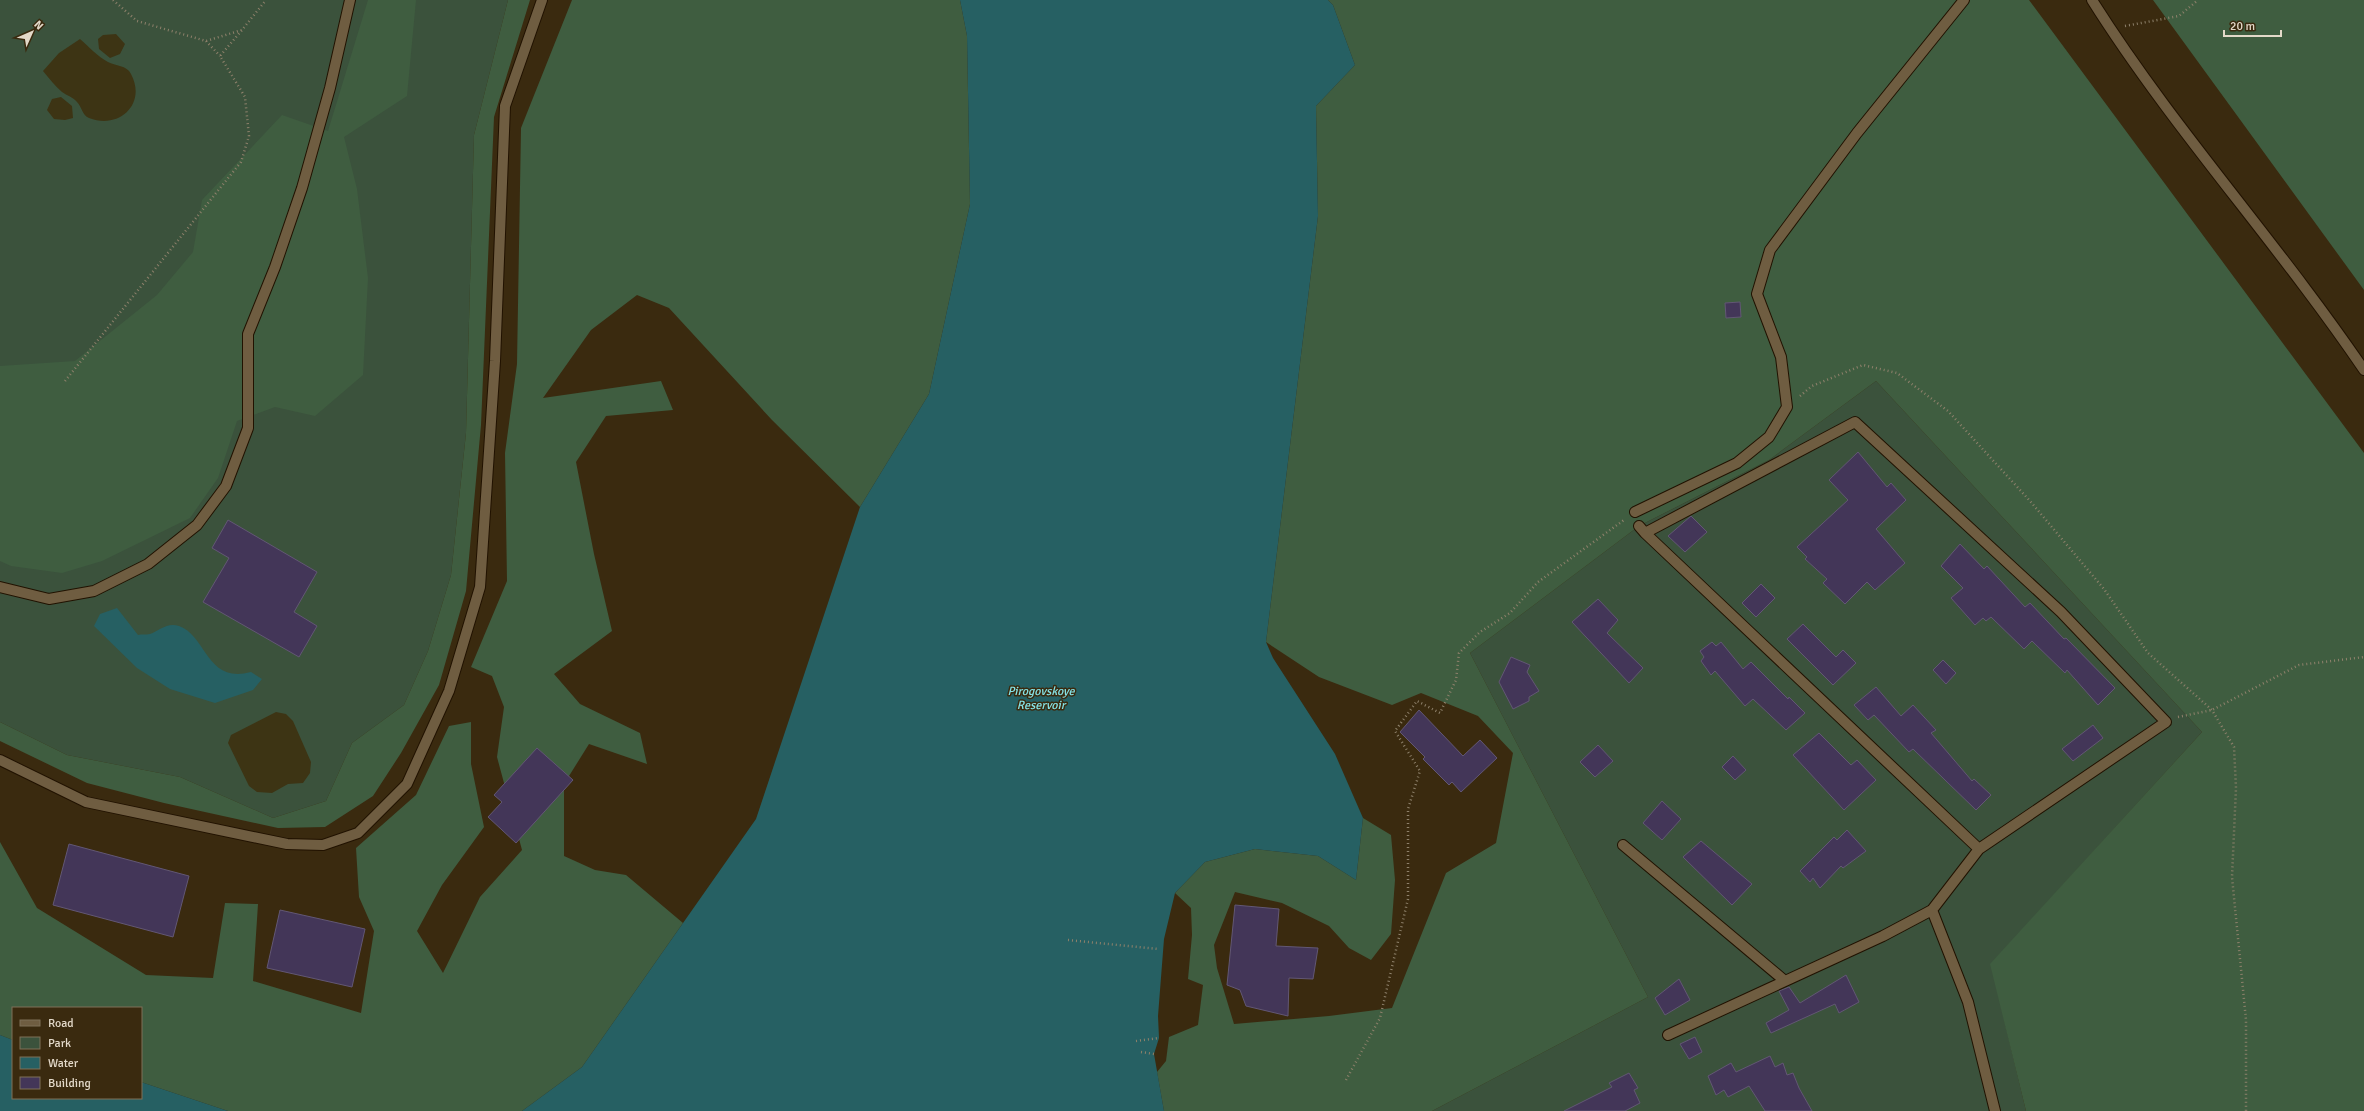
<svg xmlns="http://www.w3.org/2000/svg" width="2364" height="1111" font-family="Signika,sans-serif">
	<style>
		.green { fill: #3b523c }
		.forest { fill: #3f5d40 }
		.sand { fill: #3d3414 }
		.water { fill: #266063 }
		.building { fill: #433658; stroke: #625774 }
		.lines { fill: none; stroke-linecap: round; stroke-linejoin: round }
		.minor-casing { stroke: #211200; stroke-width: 12 }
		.path { stroke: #8e816b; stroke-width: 2.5; stroke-dasharray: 1 3; stroke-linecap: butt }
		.minor { stroke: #6f5d41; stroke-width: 10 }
		.labels { text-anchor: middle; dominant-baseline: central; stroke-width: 3; stroke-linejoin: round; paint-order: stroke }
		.water-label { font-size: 12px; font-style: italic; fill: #85e3e7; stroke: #3a2a0f }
	</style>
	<rect width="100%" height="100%" fill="#3a2a0f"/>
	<path class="green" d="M0,0h508l-34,135 -8,298 -15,142 -23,76 -24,54 -52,38 -26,58 -53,17 -93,-41 -113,-22 -67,-33z
		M1876,381l326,351 -211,232 35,147h-594l216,-114 -178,-344 169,-127 130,-66z"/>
	<path class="forest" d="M368,0h48l-9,96 -63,41 13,52 11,89 -5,97 -48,41 -40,-9 -38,14 -19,57 -28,40 -88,43 -40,12 -51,-7 -11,-5v-195l75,-5 82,-66 36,-43 9,-52 80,-85 46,16z
		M508,0h22l-36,117 -13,308 -15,166 -27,94 -38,68 -28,43 -48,31 -47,1 -114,-25 -77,-20 -87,-42v-19l67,33 113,22 93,41 53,-17 26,-58 52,-38 24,-54 23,-76 15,-142 8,-298z
		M572,0h388l7,36 3,168 -41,190 -69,113 -88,-87 -103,-112 -32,-13 -46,35 -48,68 118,-17 12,29 -67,6 -30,46 18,92 18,77 -58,43 26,30 60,29 7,31 -58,-20 -25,40v72l31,14 31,5 57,48 -101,144 -60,44h-294l-87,-29v-74h-128v32l-13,-5v-193l37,66 109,67 67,3 12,-75 33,1 -5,77 108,32 13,-82 -15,-34 -3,-49 60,-53 33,-69 22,-4v42l13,63 -42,58 -25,46 26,42 37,-76 42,-47 -25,-93 7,-50 -12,-31 -21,-9 36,-86 -2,-128 12,-89 4,-236z
		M1328,0h701l335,453v658h-338l-36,-147 212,-232 -326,-351 -107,79 -130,66 -169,127 178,344 -216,114h-268l-7,-39 9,-11 3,-24 29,-12 5,-40 -15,-6 4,-44 -1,-27 -16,-15 30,-31 50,-13 63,7 38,24 7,-62 28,17 4,45 -4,54 -20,26 -22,-12 -20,-22 -47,-23 -47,-11 -21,53 3,23 17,56 95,-8 63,-8 54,-135 50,-30 17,-90 -35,-37 -57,-23 -29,12 -73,-28 -53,-35 52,-426 -2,-110 39,-41 -22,-60z
		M2153,0h211v290z"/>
	<path class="sand" d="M116,34l9,10 -5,10 -10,4 -11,-9 -1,-10 5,-4z
		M80,39c8,7 18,18 28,23 7,4 19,3 23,12 16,30 -12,56 -42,44 -7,-3 -7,-11 -12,-16 -4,-5 -11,-7 -15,-10 -7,-6 -13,-14 -19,-21l16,-18z
		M61,97l11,9 1,12 -8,2 -11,-1 -7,-9 5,-11z
		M276,712l10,2 7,7 18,41 -1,11 -7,10 -15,1 -16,9 -15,-1 -8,-6 -21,-43 3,-8z"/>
	<path class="water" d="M960,0h368l5,5 22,60 -39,41 2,110 -52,426 7,16 62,96 28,64 -7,62 -38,-24 -63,-7 -50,13 -30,31 -11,46 -6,77 1,22 -5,16 10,57h-642l60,-44 174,-248 104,-312 69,-113 41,-190 -3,-168z
		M117,608l21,27c3,-1 8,0 12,-1 9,-3 17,-12 29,-8 28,10 27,58 72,46l11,7 -9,11 -38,13 -45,-14 -33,-21 -43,-42 6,-12z
		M0,1035l13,5v58h128v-16l87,29h-228z"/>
	<path class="building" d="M1740,302l1,15 -15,1 -1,-15z
		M1858,452l29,35 4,-4 15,17 -30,29 29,34 -30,27 -8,-8 -22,22 -22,-21 4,-4 -22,-20 2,-2 -10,-10 51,-47 -19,-20z
		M1691,516l16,16 -22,20 -17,-16z
		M228,520l89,52 -23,40 23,14 -18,31 -96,-55 26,-44 -17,-10z
		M1960,544l24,25 3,-3 38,41 5,-4 34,36 2,-1 49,50 -17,17 -31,-35 -2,3 -33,-32 -8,8 -33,-32 -5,4 -3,-3 -8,7 -24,-27 12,-10 -22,-22z
		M1761,584l14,14 -19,19 -14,-14z
		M1598,599l20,21 -11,13 36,35 -14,15 -57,-61z
		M1803,624l33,33 7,-7 13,13 -23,22 -46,-46z
		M1712,642l4,4 5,-4 22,27 8,-7 37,37 1,-2 16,16 -19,17 -33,-31 -8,7 -30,-35 -4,4 -10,-14 3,-4 -4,-6z
		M1511,657l19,8 -3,7 12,19 -10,6v4l-16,8 -14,-27z
		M1943,660l13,13 -10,11 -13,-14z
		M1876,687l25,29 12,-11 23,25 -5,3 41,48 2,-2 17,16 -15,15 -63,-61 -4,3 -35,-37 -6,5 -14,-15z
		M1419,710l44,46 17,-16 17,18 -36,34 -9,-10 -3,3 -26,-26 2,-2 -25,-25z
		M2093,725l10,13 -30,23 -11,-12z
		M1819,733l32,32 6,-5 19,20 -32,30 -51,-55z
		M1598,745l15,16 -18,16 -15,-15z
		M537,748l36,32 -57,63 -28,-26 14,-15 -8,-7z
		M1733,756l13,14 -11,10 -13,-13z
		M1662,801l19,18 -19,21 -19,-17z
		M1847,830l19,21 -23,17 -2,-2 -21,22 -7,-10 -3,4 -10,-11 34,-34 3,3z
		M1701,841l51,43 -20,21 -49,-48z
		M69,844l120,32 -16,61 -120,-32z
		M1235,905l44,4 -3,37 42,2 -5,31 -24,-1 -1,38 -42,-10 -6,-16 -13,-5z
		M280,910l85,19 -13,58 -85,-19z
		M1846,975l13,27 -20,11 -4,-9 -64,29 -5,-10 23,-13 -10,-19 10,-4 11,16z
		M1679,979l11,21 -25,15 -10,-17z
		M1695,1037l7,15 -13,7 -9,-15z
		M1770,1056l5,11 8,-4 4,12 6,-2 6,15 13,23h-47l-16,-25 -21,11 -4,-7 -8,5 -8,-19 23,-13 5,9z
		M1629,1073l9,15 -4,2 6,13 -15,8h-61l48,-24 -3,-4z"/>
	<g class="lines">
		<defs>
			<path id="minor" d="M2092,0c82,130 186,243 272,370
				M1635,512l102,-49 32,-26 18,-30 -6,-50 -24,-63 13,-44 87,-117 107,-133
				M1639,526l6,7 210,-111 206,190 105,110 -187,127 -47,61
				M1645,533l334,316
				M0,587l49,12 45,-8 54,-27 49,-39 29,-39 22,-58v-94l27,-67 27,-79 28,-100 20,-88
				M0,760l86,42 201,42 36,1 35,-12 49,-49 42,-93 31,-104 15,-226 10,-255 37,-106
				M1623,845l162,136
				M1668,1035l215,-99 49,-26 36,92 27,109"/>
		</defs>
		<use href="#minor" class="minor-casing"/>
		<path class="path" d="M113,0l24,21 69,20 36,-11 24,-30
			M2125,26l54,-10 19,-16
			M206,41l14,15
			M65,381l176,-219 8,-26 -4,-39 -25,-41 22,-26
			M1800,396l12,-10 51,-21 34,8 51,38 82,90 74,88 44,64 64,57 22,37 2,41 -4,89 14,143v91
			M2178,717l34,-7 87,-45 65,-8
			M1068,940l90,9
			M1136,1041l23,-3
			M1141,1052l13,2
			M1346,1080l34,-62 28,-119v-90l12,-38 -25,-40 22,-30 23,12 16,-33 3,-27 21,-21 30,-19 28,-31 86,-62"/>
		<use href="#minor" class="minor"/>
	</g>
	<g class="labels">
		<g class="water-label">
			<text x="1041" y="691">Pirogovskoye<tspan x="1041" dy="14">Reservoir</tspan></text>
		</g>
	</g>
	<rect x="12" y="1007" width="130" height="92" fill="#3a2a0f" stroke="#7e7059"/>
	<rect x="20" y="1020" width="20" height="6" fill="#6f5d41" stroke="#7e7059"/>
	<text x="48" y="1027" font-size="12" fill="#e3d9c9">Road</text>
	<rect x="20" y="1037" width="20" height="12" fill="#3b523c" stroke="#7e7059"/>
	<text x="48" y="1047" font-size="12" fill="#e3d9c9">Park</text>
	<rect x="20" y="1057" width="20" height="12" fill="#266063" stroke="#7e7059"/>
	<text x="48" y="1067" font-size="12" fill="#e3d9c9">Water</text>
	<rect x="20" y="1077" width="20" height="12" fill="#433658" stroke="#7e7059"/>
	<text x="48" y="1087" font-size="12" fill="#e3d9c9">Building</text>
	<g transform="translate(32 32) rotate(45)" stroke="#3a2a0f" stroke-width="3" paint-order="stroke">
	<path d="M0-3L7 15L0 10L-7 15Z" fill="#e3d9c9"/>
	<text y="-6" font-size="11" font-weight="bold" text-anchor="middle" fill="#e3d9c9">N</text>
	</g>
	<path d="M2224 30v6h57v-6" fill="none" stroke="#e3d9c9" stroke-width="2"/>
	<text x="2230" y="30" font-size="12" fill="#e3d9c9" stroke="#3a2a0f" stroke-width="3" paint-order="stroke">20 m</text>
</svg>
